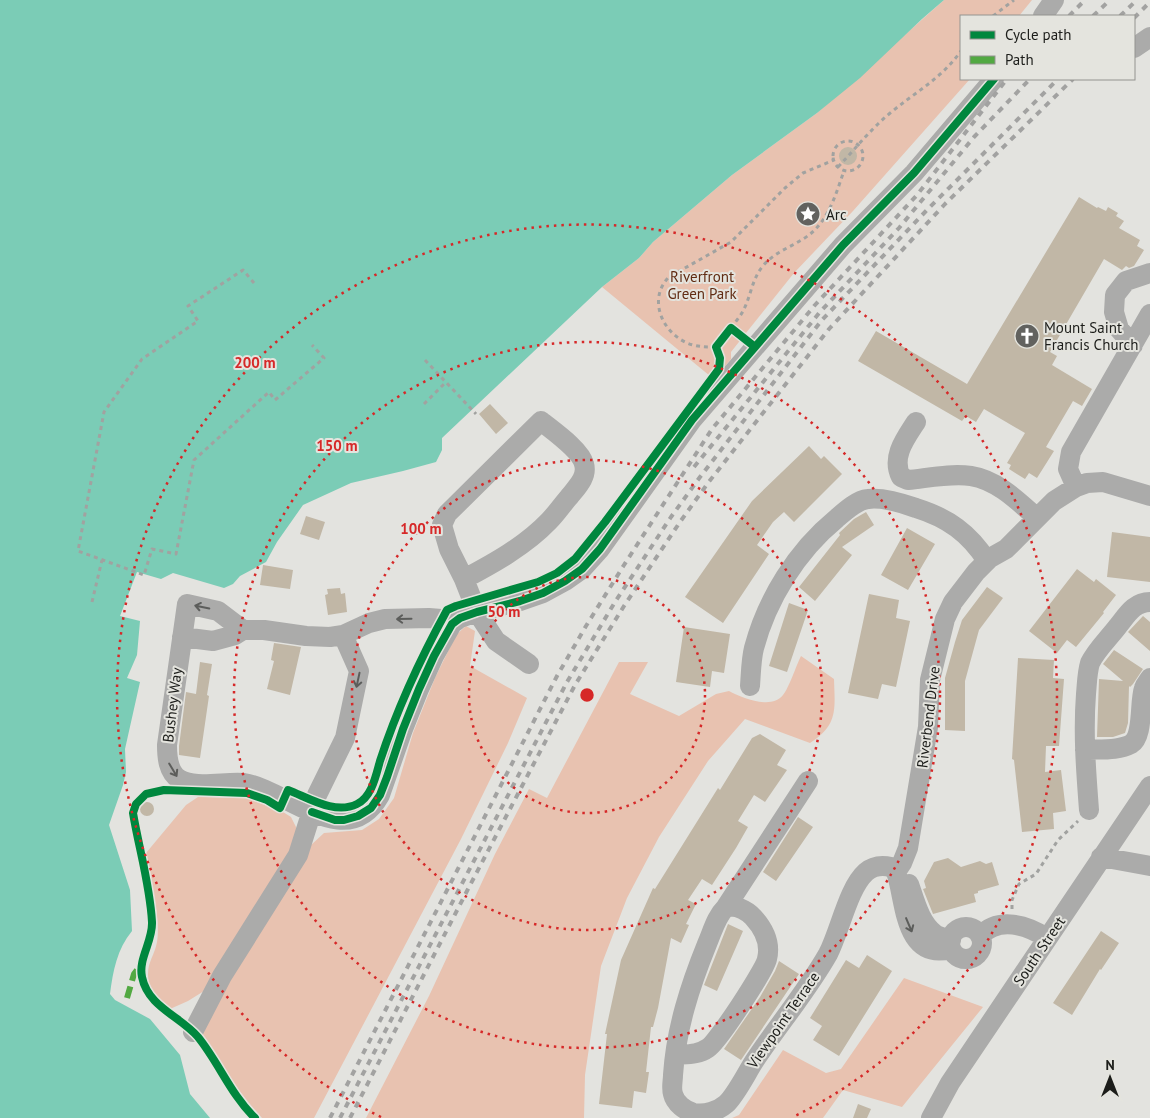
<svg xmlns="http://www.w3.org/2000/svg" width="1150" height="1118" font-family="'PT Sans',sans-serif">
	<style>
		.green { fill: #e8c2b0 }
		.water { fill: #7bccb6 }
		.building { fill: #c1b7a6 }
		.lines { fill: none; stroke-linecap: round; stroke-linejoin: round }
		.path { stroke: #a1a2a0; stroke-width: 3; stroke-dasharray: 4 4; stroke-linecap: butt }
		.minor { stroke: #ababaa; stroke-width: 20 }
		.rail { stroke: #a2a2a1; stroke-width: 4; stroke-dasharray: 6 6; stroke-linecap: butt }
		.quiet { stroke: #52a942; stroke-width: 6; stroke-dasharray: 12 6; stroke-linecap: butt }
		.cycleway-casing { stroke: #e4e4de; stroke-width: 11 }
		.cycleway { stroke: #00873e; stroke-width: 8 }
		.oneway { stroke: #5c5d5b }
		.ring { fill: none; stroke: #d62828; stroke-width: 2.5; stroke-dasharray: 2.5 5 }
		.labels { text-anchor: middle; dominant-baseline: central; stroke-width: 4; stroke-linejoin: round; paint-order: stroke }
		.poi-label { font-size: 15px; fill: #1c1d1a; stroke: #e4e4de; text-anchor: start }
		.park-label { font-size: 15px; fill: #612c13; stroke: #e4e4de }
		.street-label { font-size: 15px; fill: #1c1d1a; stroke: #e4e4de }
		.centre { fill: #d62828; stroke: #e4e4de; stroke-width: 2.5 }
		.ring-label { font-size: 15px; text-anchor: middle; font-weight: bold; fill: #d62828; stroke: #e4e4de; stroke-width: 4; stroke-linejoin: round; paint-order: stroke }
	</style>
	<rect width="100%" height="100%" fill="#e3e3df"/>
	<path class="green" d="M944,0h88l-13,16h-58v63h9l-117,132 -59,62 -48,60 -15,19v7l-8,10h-7l-6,7 -108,-89 37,-29 14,-16 79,-67 85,-62z
		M466,626l9,5 -5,35 57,32 -19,45 -47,96 -147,279h-52c-25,-27 -43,-57 -62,-88l110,-184 14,-13 38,-3 17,-11 15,-21 19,-65 22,-55 21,-43z
		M801,656l33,23c1,31 4,46 -24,64l-65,-24 -37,42 -49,76 -32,61 -26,68 -16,109 -1,43h-218l63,-122 66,-142 34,-65 18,9 72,-136h29l-18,32 49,22 37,-22 13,-3c13,7 43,19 54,4 6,-7 13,-29 18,-39z
		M198,797l49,1 36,14 8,5 5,10 1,14 -93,150 -16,10 -18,8c-8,-6 -18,-15 -21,-26 -4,-19 5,-25 8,-41 4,-23 -7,-65 -11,-89l40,-48z
		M904,978l79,29 -81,100 -59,-17 -20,28h-91l7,-3 44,-65 43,23 15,-4z"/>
	<path class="water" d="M0,0h944l-22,19 -62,59 -43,35 -85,62 -79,67 -14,16 -37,29 -160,151v12l-6,12 -33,9 -52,12 -48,22 -26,37 -11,20 -26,14 -7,8 -9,4 -51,-15 -12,6 -24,-7 -17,44 20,5 -3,34 -10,23 13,4 -15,67 1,23 -3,13 -14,40 21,65 2,41c-15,18 -19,40 -22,63l5,6 35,19 30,36 10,39 20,24h-210z"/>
	<path class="building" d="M839 156a9 9 0 1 1 18 0a9 9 0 1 1-18 0Z
		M1079,197l18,11 1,-1 8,4 2,-4 10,6 -2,3 8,5 -5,7 21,12 -3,6 7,4 -10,16 -5,2 -3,-2 -4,4 -18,-11 -54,93 7,4 -5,9 40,24 -10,17 -9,-5 -27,46 8,4 -17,27 -8,-5 -4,6 -16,-10 2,-4 -4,-2 18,-30 -41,-24 -8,13 -10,-6 -4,5 -104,-60 18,-30 91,53z
		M490,404l18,19 -12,11 -17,-20z
		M809,446l12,13 3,-3 18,18 -48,48 -10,-10 -11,10 -16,23 12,9 -46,69 -38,-26 67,-96z
		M866,512l8,13 -32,22 10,8 -37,46 -16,-14 41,-52 -1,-2 15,-14z
		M306,516l19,6 -6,18 -19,-6z
		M907,528l28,16 -27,46 -27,-15z
		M1112,532l38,5v45l-43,-5z
		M263,565l30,5 -3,19 -30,-4z
		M1077,569l17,13 2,-3 20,16 -13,17 1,1 -28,34 -9,-7 -10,13 -28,-22z
		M987,587l16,11 -24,32 -14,51v50l-20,-1v-52l10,-36 7,-22z
		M340,588l1,6 4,-1 2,19 -19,3 -3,-20 3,-1 -1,-5z
		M869,594l30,6 -3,18 14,3 -14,66 -14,-3 -4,15 -30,-6z
		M789,603l19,7 -21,62 -18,-6z
		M1143,616l7,6v29l-22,-19z
		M684,627l46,7 -6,39 -12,-2 -2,16 -34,-5z
		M274,643l27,4 -11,48 -23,-6 7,-28 -3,-1z
		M1114,650l29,19 -10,15 -3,3 -1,-1 -1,37 -3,10 -12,4h-16l2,-58 24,2 -20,-17z
		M1018,658l36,2 -1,18 11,1 -5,67h-13l-1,26 16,-2 5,41 -13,2 1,16 -32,3 -8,-72 -2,-1z
		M200,662l12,2 -5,31 2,1 -9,62 -21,-3v-9l7,-54 10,2z
		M760,734l26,16 -9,15 10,5 -22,32 -11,-7 -16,26 10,6 -12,21 -24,37 -10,-6 -14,21 8,4 -10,20 3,1 -8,18 -10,-5 -13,70 -5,19h-2l-5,45h3l-3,21 -12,-2 -2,17 -33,-4 8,-70h-2l16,-74 32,-72 2,1 63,-101 2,2 32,-52z
		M140 809a7 7 0 1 1 14 0a7 7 0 1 1-14 0Z
		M798,817l15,10 -37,54 -13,-9z
		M948,858l13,9 19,-6 6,3 6,-2 7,23 -21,6v2l-4,1 2,8 -43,12 -10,-25 3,-1 -2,-7 10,-19z
		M728,924l15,7 -26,60 -13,-6z
		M1101,931l18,12 -18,27 -1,-1 -28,46 -19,-12z
		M867,955l25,16 -53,85 -26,-16 9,-14 -12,-8 36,-58 13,8z
		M779,961l20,13 -58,86 -17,-11 36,-52 15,-26z
		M858,1104l13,5 -4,9h-14z"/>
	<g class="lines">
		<path class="path" d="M993,16l21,-16
			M833 156a15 15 0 1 1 30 0a15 15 0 1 1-30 0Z
			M838,167c17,-18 32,-37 51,-53 26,-22 51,-34 72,-63
			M254,283l-11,-13 -55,36 10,15 -56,38 -38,53 -26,139 66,24 8,-26 24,5 18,-94 75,-68 6,8 49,-42 -12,-13
			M731,328c4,-6 10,-12 13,-19 7,-14 8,-29 18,-42 11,-14 27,-19 41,-28 25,-15 32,-43 41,-68
			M716,347c-11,0 -21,0 -31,-5 -24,-12 -37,-44 -16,-65l62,-35 54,-54 18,-15 31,-13
			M425,360l51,54
			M424,404l22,-22
			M92,602l10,-42
			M1012,909v-9l7,-16 17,-10 22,-34 20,-19"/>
		<path class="minor" d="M1043,16l11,-16
			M1134,48l16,-11
			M1133,345l-14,-16 -5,-17 1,-17 11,-14 24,-8
			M916,422c-11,17 -25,35 -15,55l7,3c20,-2 43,-7 63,-4 26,4 47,25 66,42
			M1076,487l-8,-18 3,-17 79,-138
			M464,579l-15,-30 -7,-24 5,-11 94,-93c11,9 40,29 43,43 4,13 -8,24 -15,33 -7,8 -13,17 -20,24 -24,25 -55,42 -85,58l13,33 19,29 33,23
			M243,630l-25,-19 -31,-7 -20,141c0,12 1,27 12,34 15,10 47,2 65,4 43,7 103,71 136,12l23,-66 16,-40 15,-33 18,-32 8,-6 17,-6 43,-11 23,-8 22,-12 17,-12 18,-20 92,-129 151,-175 71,-72 80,-94
			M182,637l31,4 22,-6 8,-5h21l42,6 24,1 13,-2 26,-12 16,-4 44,-1 12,1 11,5
			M750,686c1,-13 1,-26 4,-38 13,-49 43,-97 82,-129 9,-8 21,-19 32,-20 15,-2 34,4 48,9 32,10 53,25 71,53
			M1085,750c14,-1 33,1 46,-6 13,-8 8,-42 13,-56 1,-4 4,-6 6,-10
			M1089,810c-3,-39 -6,-77 -3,-116 1,-10 1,-21 4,-31 6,-13 19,-25 28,-37 9,-11 16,-24 32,-24
			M1101,857l49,9
			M909,884c6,17 11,39 26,50 4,3 11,4 16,6
			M726,907l82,-126
			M950 943a16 16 0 1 1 32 0a16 16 0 1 1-32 0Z
			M980,936c19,-20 47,-11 67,2
			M951,949c-48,12 -45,-49 -55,-77l6,-9 6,-15 20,-121 2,-47 15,-61 8,-17 23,-30 14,-14 16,-9 48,-48 22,-14 11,-4 16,-1 47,14
			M193,1032l29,-56 76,-121 19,-60 28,-57 14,-67 -16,-36
			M675,1055c12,-1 23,0 33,-7 9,-5 57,-78 59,-89 4,-16 -3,-30 -14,-42 -7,-7 -17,-12 -27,-10 -10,10 -13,23 -19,37 -17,42 -31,85 -34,131 0,6 -2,13 0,19 2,9 12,17 21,19 11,2 24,-2 32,-9 10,-9 21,-32 29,-44 24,-36 52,-69 73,-106 12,-23 20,-66 38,-82 7,-6 16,-7 25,-5l5,5
			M931,1118l19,-35 200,-297"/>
		<path class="rail" d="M1069,16l16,-16
			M1093,16l17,-16
			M1120,16l17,-16
			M1134,18l16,-16
			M694,467l126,-155 79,-84 75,-91 56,-58
			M330,1118l227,-442 29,-50 38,-61 88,-136 103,-124 102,-110 90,-116
			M340,1118l227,-436 48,-80 56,-85 29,-40 122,-157 104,-109 132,-132
			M350,1118l117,-227 108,-206 49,-79 56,-84 28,-39 121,-154 116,-125 128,-125"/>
		<path class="quiet" d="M127,998l7,-24 6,-8"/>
		<defs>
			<path id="cycleway" d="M312,812l23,8h9l14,-4 13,-8 9,-13 7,-18 16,-48 16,-40 15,-33 18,-32 8,-6 17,-6 43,-11 23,-8 22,-12 17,-12 18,-20 92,-129 151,-175 71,-72 80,-94
				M255,1118c-24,-23 -36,-55 -57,-81 -18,-21 -50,-30 -56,-60 -4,-18 11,-36 10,-55 -2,-37 -13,-73 -19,-109l3,-9 10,-10 18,-4 83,3 20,7 13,8 8,-18c21,8 47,25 69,14 15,-7 19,-29 23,-43 18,-55 39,-100 67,-151l9,-4 82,-24 19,-9 18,-14 30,-37 114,-153 1,-11 -4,-11 15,-19 24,19"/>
		</defs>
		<use href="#cycleway" class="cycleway-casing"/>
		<use href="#cycleway" class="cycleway"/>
	</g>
	<defs><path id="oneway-shaft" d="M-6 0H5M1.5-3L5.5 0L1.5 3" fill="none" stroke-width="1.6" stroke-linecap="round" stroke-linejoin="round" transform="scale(1.25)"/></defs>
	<g class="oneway">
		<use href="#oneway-shaft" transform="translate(202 607) rotate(-168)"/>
		<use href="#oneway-shaft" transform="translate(404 619) rotate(179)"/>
		<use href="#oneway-shaft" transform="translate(358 680) rotate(102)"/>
		<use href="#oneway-shaft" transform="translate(173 770) rotate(59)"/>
		<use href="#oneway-shaft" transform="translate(909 925) rotate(67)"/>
	</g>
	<g class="ring">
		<circle cx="587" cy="695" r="118"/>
		<circle cx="587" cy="695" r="235"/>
		<circle cx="587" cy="695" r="353"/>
		<path d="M381 1117A470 470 0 1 1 793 1117"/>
	</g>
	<defs>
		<symbol id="sight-disc" viewBox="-11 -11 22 22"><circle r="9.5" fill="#62625f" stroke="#e4e4de"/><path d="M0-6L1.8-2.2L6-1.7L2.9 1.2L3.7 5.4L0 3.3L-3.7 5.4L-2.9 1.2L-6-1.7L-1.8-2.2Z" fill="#fff"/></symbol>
		<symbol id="church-disc" viewBox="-11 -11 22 22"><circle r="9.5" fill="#62625f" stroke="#e4e4de"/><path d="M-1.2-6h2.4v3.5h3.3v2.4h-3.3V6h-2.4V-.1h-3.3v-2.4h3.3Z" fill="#fff"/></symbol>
	</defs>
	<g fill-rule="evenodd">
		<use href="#sight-disc" x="794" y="200" width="28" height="28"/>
		<use href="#church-disc" x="1013" y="322" width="28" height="28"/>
	</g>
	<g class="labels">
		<g class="poi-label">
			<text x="826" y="214">Arc</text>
			<text x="1044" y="327">Mount Saint<tspan x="1044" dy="17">Francis Church</tspan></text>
		</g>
		<g class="park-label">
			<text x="702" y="276">Riverfront<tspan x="702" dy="17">Green Park</tspan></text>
		</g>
		<g class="street-label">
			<text transform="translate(172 705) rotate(-83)">Bushey Way</text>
			<text transform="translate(928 717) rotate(-83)">Riverbend Drive</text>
			<text transform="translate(1039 951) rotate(-56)">South Street</text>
			<text transform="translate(783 1020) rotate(-55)">Viewpoint Terrace</text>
		</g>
	</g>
	<circle cx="587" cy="695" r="8" class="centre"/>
	<g class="ring-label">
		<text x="255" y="368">200 m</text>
		<text x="337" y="451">150 m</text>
		<text x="421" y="534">100 m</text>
		<text x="504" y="617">50 m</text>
	</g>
	<rect x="960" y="15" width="175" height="65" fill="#e4e4de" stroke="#949490"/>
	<rect x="970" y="31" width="25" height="8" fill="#00873e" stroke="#949490"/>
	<text x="1005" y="40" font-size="15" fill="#1c1d1a">Cycle path</text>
	<rect x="970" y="56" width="25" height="8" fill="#52a942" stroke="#949490"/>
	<text x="1005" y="65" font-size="15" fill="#1c1d1a">Path</text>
	<g transform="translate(1110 1078)" stroke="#e4e4de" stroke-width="4" paint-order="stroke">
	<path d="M0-4L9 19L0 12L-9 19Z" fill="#1c1d1a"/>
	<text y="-8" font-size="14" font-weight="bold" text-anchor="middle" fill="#1c1d1a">N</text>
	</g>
</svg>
